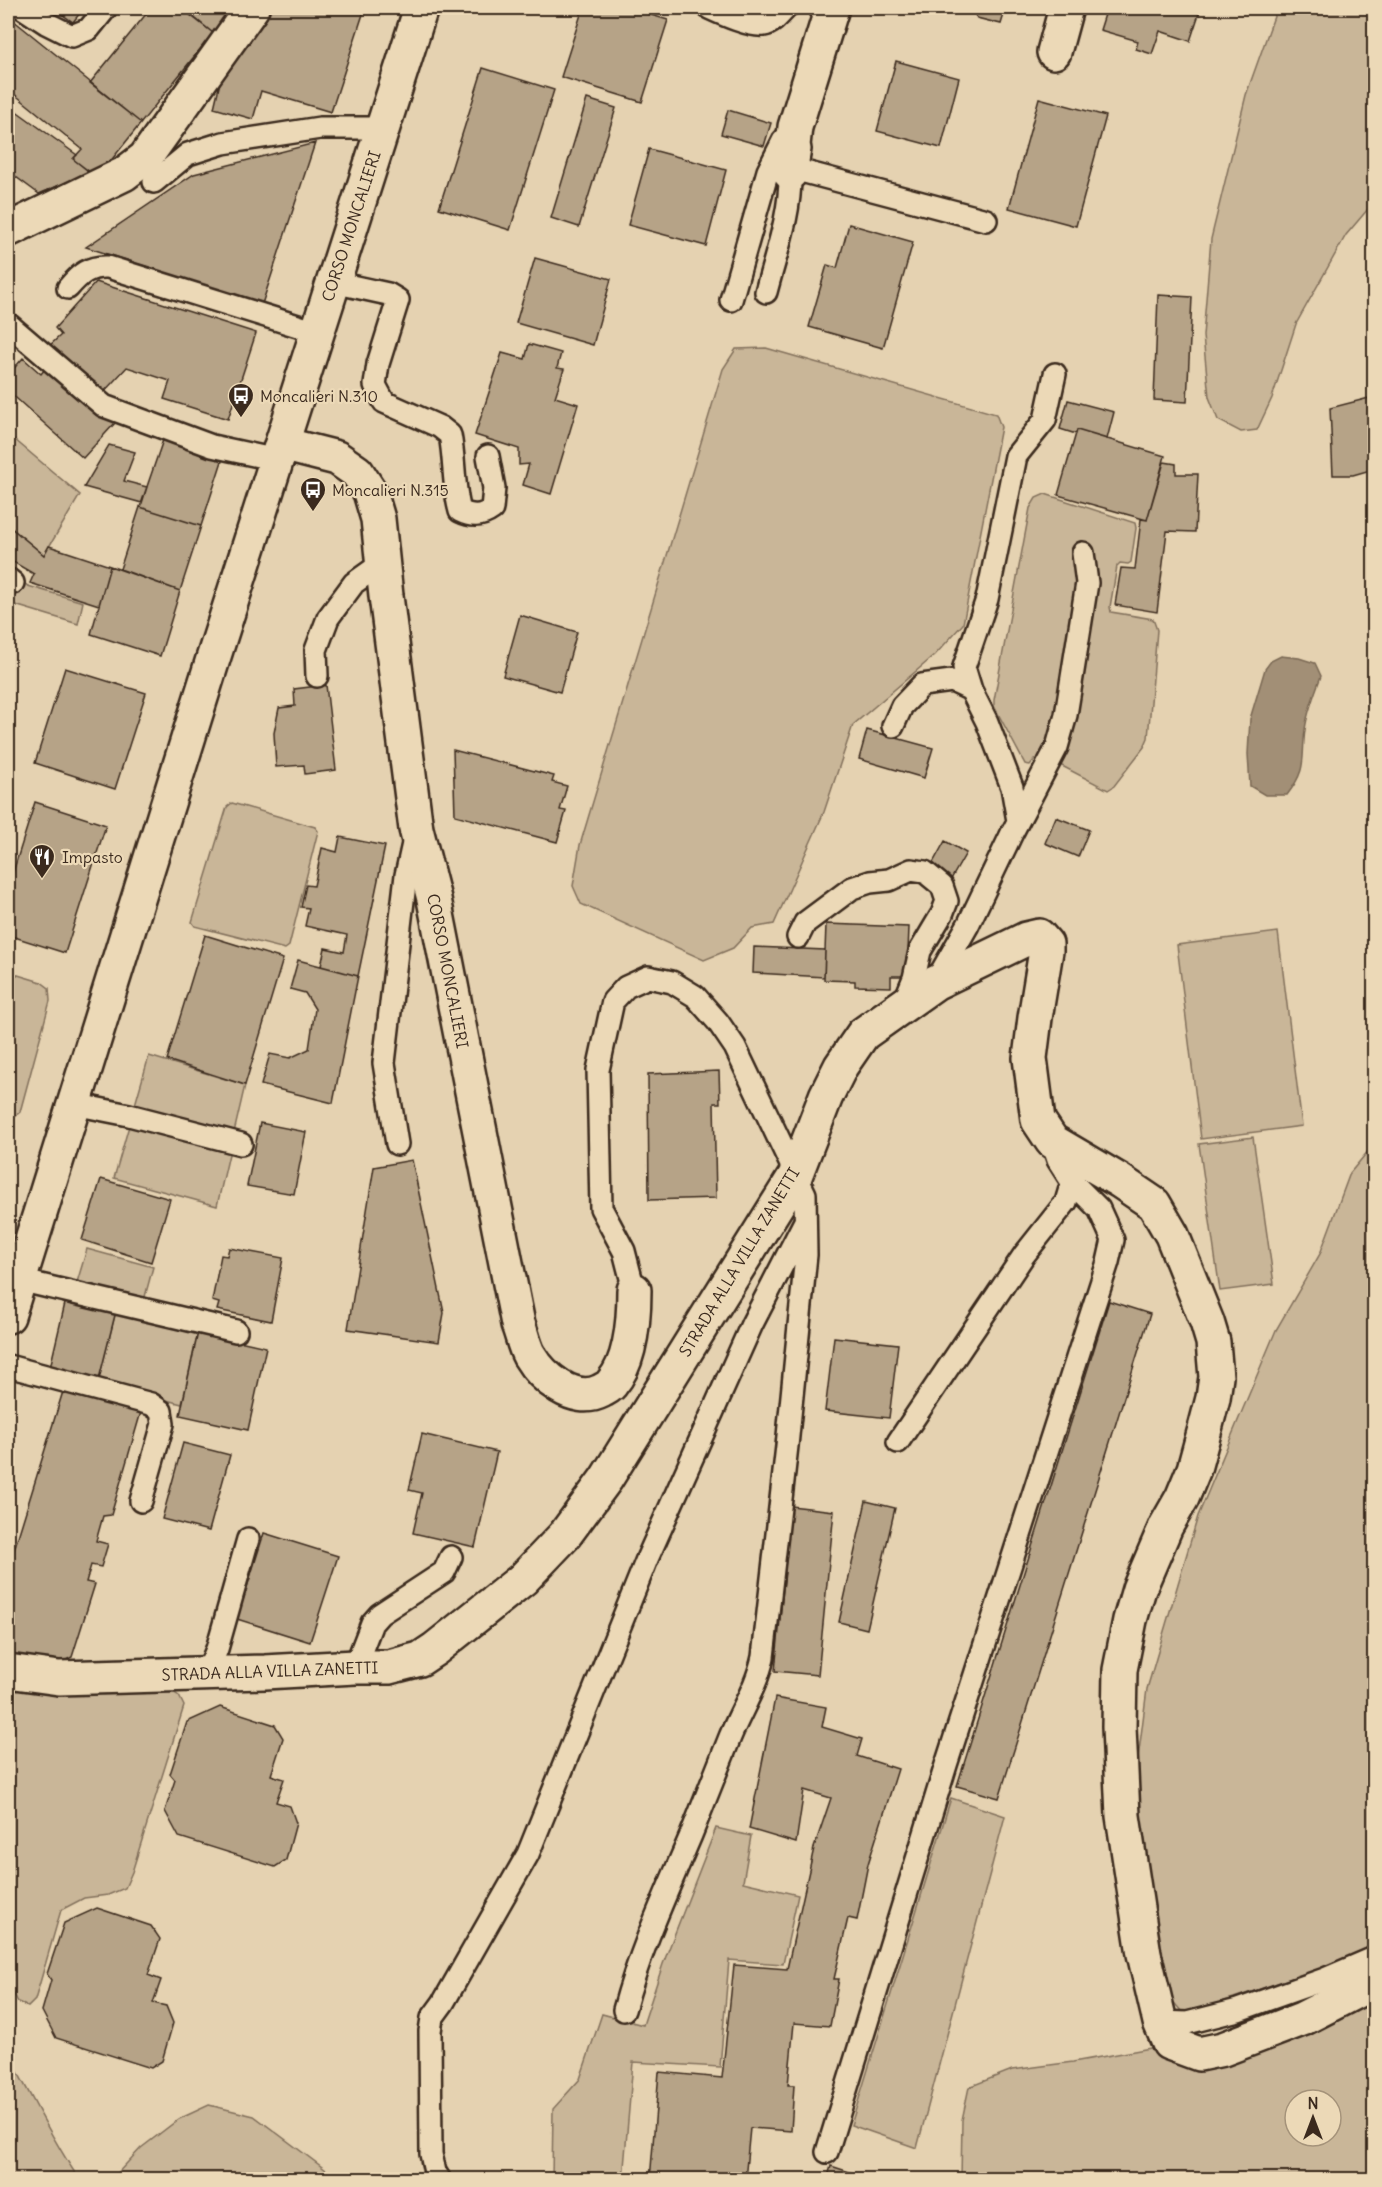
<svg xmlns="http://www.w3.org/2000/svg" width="1382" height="2187" font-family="Delius,sans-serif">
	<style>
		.green { fill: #c9b698; stroke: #82705b; stroke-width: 1.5; fill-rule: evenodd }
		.water { fill: #a28f76; stroke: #796753; stroke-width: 1.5 }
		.building { fill: #b6a387; stroke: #3b2a1e; stroke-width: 1.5 }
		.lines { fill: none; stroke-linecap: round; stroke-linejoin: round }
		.lane-casing { stroke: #3b2a1e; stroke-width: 26 }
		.street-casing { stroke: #3b2a1e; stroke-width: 38 }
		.secondary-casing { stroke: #3b2a1e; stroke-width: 38 }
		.lane { stroke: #ecd9b7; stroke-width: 21 }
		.street { stroke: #ecd9b7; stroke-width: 33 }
		.secondary { stroke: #ecd9b7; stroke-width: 33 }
		.labels { text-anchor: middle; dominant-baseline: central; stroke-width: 4.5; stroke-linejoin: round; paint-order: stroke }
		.street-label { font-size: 16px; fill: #3b2a1e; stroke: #ecd9b7 }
		.poi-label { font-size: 16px; fill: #3b2a1e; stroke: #ecd9b7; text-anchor: start }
	</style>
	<rect width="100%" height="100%" fill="#e5d2b1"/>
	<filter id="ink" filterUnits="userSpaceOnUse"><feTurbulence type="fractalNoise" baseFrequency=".0167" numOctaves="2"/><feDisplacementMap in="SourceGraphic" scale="12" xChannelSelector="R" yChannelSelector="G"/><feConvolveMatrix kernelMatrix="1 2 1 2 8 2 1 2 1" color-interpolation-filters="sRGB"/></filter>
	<g filter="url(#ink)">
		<path class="green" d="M1277,8h97v194l-28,33 -50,89 -24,74 -15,32 -16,2 -23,-12 -9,-23 -6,-61 8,-97 35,-144z
			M766,348l230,66 5,13 -38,197 -28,31 -82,70 -29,87 -50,112 -22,4 -19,20 -29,12 -123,-56 -8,-18 7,-41 143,-476 13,-20z
			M8,434l72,61 -36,60 -36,-30z
			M1045,494l90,29 1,5 -5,34 -3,2 -8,-1 -3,3 -7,41 1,5 42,7 4,11 -9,108 -4,9 -30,39 -6,4 -46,-24 -22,-9 -5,2 -5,6 -5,-1 -31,-58v-6l36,-192 6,-10z
			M8,571l20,15 55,16 -5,22 -63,-19 -7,-7z
			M232,803l83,24 3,4 -29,115 -4,3 -90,-23 -3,-4 35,-115z
			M1278,932l24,194 -101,13 -24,-194z
			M8,972l33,10 8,6 1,13 -30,111 -9,7 -3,-1z
			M149,1056l96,29 -28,121 -103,-28z
			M1253,1137l21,147 -54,7 -21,-147z
			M1374,1144v806l-161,55 -31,7 -13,-15 -12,-42 -17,-121 -3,-67 10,-78 51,-173 78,-186 44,-76 30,-81z
			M87,1249l66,18 -10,37 -68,-15z
			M116,1311l82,21 -16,72 -84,-21z
			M8,1685l79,9 80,-6 12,8 5,10 -52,166 -7,16 -17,7 -24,3 -23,12 -26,90 -7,7 -10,-5 -10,-19z
			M951,1798l54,18 -88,332 -66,-23z
			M716,1828l35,8 -8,46 55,13 -15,69 -54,-4 -9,107 -87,-5 -10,117 -71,1 1,-71 27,-30 22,-65 41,11 20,-61z
			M1374,1973v206l-413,1 1,-60 7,-33 43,-17 61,-8 133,-24 77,-21zM1295,2100h36v36h-36z
			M8,2055c24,41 44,85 71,124h-71z
			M209,2105l45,11 76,57 4,6h-249l28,-1 28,-30 38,-29z"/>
		<path class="water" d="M1281,656l18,2 16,5 6,13c-6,17 -14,36 -16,54 -4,30 3,38 -18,65h-22l-15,-9 -2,-32 2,-35 15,-50 6,-8z"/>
		<path class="building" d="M53,8h31l-11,14z
			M151,8h30l32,25 -72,90 -51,-40z
			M195,8h39l-21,25 -23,-19z
			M271,8h94l-34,104 -70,-21 -8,28 -39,-11 10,-43 38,-55 7,2z
			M583,8h45l40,12 -26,82 -81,-25z
			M964,8h42l-5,16 -24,-6 -5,-8z
			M1107,8h94l-11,33 -30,-10 -8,23 -16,-5 2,-8 -38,-11z
			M8,16l133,107 -44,55 -24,-19 9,-10 -74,-60z
			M896,61l63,17 -18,70 -64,-17z
			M483,68l71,22 -44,140 -71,-22z
			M1039,98l67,18 -30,110 -67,-18z
			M587,99l29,9 -37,119 -28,-9z
			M8,105l69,50 -4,4 17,13 -51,22 -31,-23z
			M728,110l43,13 -7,23 -43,-12z
			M315,143l-53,161 -176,-57 108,-73z
			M649,149l77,21 -20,76 -78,-21z
			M849,224l64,18 -30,106 -74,-21 18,-62 10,3z
			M535,258l76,21 -18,66 -77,-22z
			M96,282l160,51 -28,86 -64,-20 6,-18 -43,-14 -26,28 -53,-48 13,-12 -6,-7z
			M1158,295l34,2 -5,105 -33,-2z
			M529,344l32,9 -4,15 7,1 -9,28 23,7 -27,90 -28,-9 6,-21 -10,1v-16l-44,-14 27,-82 23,6z
			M23,358l18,16 8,-10 66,59 -32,35 -75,-67v-16z
			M1373,397l1,72 -21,6h-20l-3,-67z
			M1068,400l46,12 -7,27 -30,-9 -1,4 -16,-5z
			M1077,430l88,26 -18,64 -89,-25z
			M163,440l60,18 -22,68 -61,-19z
			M109,445l26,7 -11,29 23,6 -5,16 -58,-16z
			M1164,462l12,2v10h22l-3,58 -28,-1 -10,81 -42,-7 6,-37 14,1 6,-50 6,1z
			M140,507l61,19 -21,65 -60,-22z
			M10,527l34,28 5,-9 61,20 -11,39 -69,-22 4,-9 -26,-15v-28z
			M110,566l70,25 -20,65 -69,-22z
			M520,615l57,17 -17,60 -57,-16z
			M65,668l81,25 -31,96 -80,-26z
			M326,685l10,85 -31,4 -1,-9 -28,2 -2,-34 5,-25 16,-2 -1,-17z
			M867,730l66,18 -9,30 -65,-19z
			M453,750l101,26 -2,6 15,4 -7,24 6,1 -9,31 -102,-27z
			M35,802l71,23 -41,128 -57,-18v-47z
			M1056,817l33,13 -11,27 -33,-14z
			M340,837l45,9 -27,130 -37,-10 4,-18 19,4 3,-17 -42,-9 4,-18 -8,-1 5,-22 8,1 8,-38 15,4z
			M945,841l21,12 -16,28 -21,-11z
			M826,924l83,3 -2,49h-16v11l-36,-1v-5l-31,-1z
			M205,935l78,24 -38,126 -78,-25z
			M754,947l71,3 -1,27 -71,-4z
			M298,960l60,16 -25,127 -72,-18 9,-31 20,4 19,-9 6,-40 -10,-16 -15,-4z
			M719,1071l1,32h-6l2,95 -67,2 -1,-126z
			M260,1123l46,9 -12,62 -47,-8z
			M412,1160l32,153 -5,29 -91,-13 26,-162z
			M101,1179l69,20 -19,63 -69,-22z
			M229,1248l54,10 -12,63 -54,-11 2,-7 -7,-2 9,-46 6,1z
			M66,1299l50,12 -18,72 -49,-11z
			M1109,1301l41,13 -151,484 -42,-12z
			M198,1332l68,15 -18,83 -68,-15z
			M834,1337l64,7 -9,74 -64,-7z
			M65,1385l78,20 -32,110 -8,1 -7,25 12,3 -7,23 -10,-2 -5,17 9,2 -23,73 -8,4 -42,-2 -14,-4v-86z
			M422,1434l75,18 -22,95 -62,-14 9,-40 -13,-3z
			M183,1443l47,12 -21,76 -47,-12z
			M866,1501l29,7 -28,121 -28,-7z
			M791,1506l43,5 -16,164 -43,-4z
			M264,1533l74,23 -28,86 -73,-23z
			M775,1698l51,9 -4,20 40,12 -5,17 41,13 -30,95 -11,56 -9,-2 -14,61h5l-9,47 -36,-3 -6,62h6l-3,46 -41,-3 -5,52h-95l9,-108 63,6 12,-113 53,4 27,-121 17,-50 -27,-8 -8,53 -47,-14z
			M220,1707l55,18 8,13 -12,37 13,4 -8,23 14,4 6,17 -10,37 -11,7 -96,-30 -14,-26 10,-31 -5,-6 17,-52z
			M97,1908l54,18 9,13 -12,36 13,5 -8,23 13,3 7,17 -11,38 -11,7 -95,-30 -14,-27 9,-31 -4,-6 17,-51z
			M831,2166l43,14h-47z"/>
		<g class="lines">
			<defs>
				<path id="lane" d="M23,8l23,15 26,13 17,-7 17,-21
					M709,8c13,6 41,19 55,17 9,-1 16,-11 22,-17
					M800,149l-2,12 1,7 6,4 181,48
					M154,182l34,-28 35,-11 97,-15h63
					M333,282l55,12 10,6 -20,64 -3,21 9,17 56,25 10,8c5,25 3,52 10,76 12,6 21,6 32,-2l2,-21 -6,-32
					M68,288c12,-14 21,-22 40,-21l209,65
					M766,292c10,-39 25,-78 24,-119
					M731,300l37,-129 15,-30 8,-9
					M8,324l96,82 108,40 65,14
					M8,579l5,4
					M317,676l-1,-26 12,-32 26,-35 28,-20
					M971,690l-7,-23 23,-68 29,-143 29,-36 10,-46
					M893,726l9,-20 20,-21 30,-4 19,9 16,32 25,65 6,34
					M798,937l7,-14 47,-35 18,-6 19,-2 22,-10 14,2 17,14 5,15 -5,13 -22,37 -6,27 -11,27
					M935,983l33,-58 44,-92 45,-86 9,-32 21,-132 -4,-30
					M74,1104l55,11 112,29
					M397,1144l-13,-81 22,-188 8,-36
					M19,1280l217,51
					M8,1366l143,38 10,7 2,13 -22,77
					M898,1442l126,-187 42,-53 6,-20 -14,-22 -6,-18
					M355,1667l17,-44 8,-9 64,-42 7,-15
					M207,1673l10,-24 31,-110
					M624,2010c17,-63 42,-116 67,-175 13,-33 26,-65 39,-98 11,-27 27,-51 33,-80l24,-211 19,-191 -1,-61 -70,-147 -17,-25 -23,-26 -23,-14 -24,-5 -22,10 -13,14 -15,69 3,138 23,43 10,39
					M1160,2022l27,1 51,-13 87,-31 49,-21
					M827,2152l119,-387 162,-503 5,-22 -14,-31 -27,-27
					M440,2180l-5,-8 -4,-18 -1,-123 2,-13 11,-15 85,-149 119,-295 105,-235 52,-101"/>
				<path id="street" d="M1054,52l12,-44
					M790,173l5,-46 37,-119
					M8,230l116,-56 21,-16 107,-150
					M282,444l55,14 20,14 13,20 8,27 8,77 30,233 18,70 84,425c4,10 6,22 11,31 13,22 45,50 72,36 3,-2 9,-4 11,-8 19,-22 22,-65 22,-93
					M8,1671l51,7 206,-6 90,-5h34l31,-8 15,-10 88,-70 41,-43 42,-57 189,-303 31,-80 15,-30 22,-32 72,-51 91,-44 13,-3 7,8v7l-11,67 -5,40 8,62 14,21 68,40 34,23 18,31 35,87 6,20 3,35 -3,21 -7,27 -12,44 -12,29 -16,28 -27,63 -9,31 -10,50 -1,57 4,89 21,138 16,68 9,21 30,11 24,-5 79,-30 72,-37"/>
				<path id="secondary" d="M8,1316l205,-657 208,-651"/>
			</defs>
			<use href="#lane" class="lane-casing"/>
			<use href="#street" class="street-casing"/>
			<use href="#secondary" class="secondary-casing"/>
			<use href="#lane" class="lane"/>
			<use href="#street" class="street"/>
			<use href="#secondary" class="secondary"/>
		</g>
	</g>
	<defs>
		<symbol id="bus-pin" viewBox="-11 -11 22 30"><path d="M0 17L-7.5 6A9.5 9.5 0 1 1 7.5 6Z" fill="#3b2a1e" stroke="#ecd9b7"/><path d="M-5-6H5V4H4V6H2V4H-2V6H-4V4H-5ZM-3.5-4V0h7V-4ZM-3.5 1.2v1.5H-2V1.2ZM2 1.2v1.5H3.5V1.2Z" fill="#fff"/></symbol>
		<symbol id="restaurant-pin" viewBox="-11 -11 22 30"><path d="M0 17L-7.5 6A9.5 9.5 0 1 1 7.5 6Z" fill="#3b2a1e" stroke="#ecd9b7"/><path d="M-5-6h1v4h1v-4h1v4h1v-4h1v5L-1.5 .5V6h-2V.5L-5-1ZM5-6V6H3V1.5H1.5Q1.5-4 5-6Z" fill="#fff"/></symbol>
	</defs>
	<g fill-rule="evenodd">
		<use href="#bus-pin" x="226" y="381" width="30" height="40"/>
		<use href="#bus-pin" x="298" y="475" width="30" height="40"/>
		<use href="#restaurant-pin" x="27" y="842" width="30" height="40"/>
	</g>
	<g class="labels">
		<g class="street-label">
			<text transform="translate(351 226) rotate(-72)">CORSO MONCALIERI</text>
			<text transform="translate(448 971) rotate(79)">CORSO MONCALIERI</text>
			<text transform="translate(739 1262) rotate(-59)">STRADA ALLA VILLA ZANETTI</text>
			<text transform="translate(270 1671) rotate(-2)">STRADA ALLA VILLA ZANETTI</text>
		</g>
		<g class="poi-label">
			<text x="260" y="396">Moncalieri N.310</text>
			<text x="332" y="490">Moncalieri N.315</text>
			<text x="62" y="857">Impasto</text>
		</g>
	</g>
	<rect width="1382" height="2187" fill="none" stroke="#ecd9b7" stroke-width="30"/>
	<rect x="15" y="15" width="1352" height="2157" fill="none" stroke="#3b2a1e" stroke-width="2" filter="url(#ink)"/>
	<g transform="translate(1313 2118)"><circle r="28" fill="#ecd9b7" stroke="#a5937a" stroke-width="1.5"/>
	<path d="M0-4.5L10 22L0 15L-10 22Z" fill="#3b2a1e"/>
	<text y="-9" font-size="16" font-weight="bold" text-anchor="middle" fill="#3b2a1e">N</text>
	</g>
</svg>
